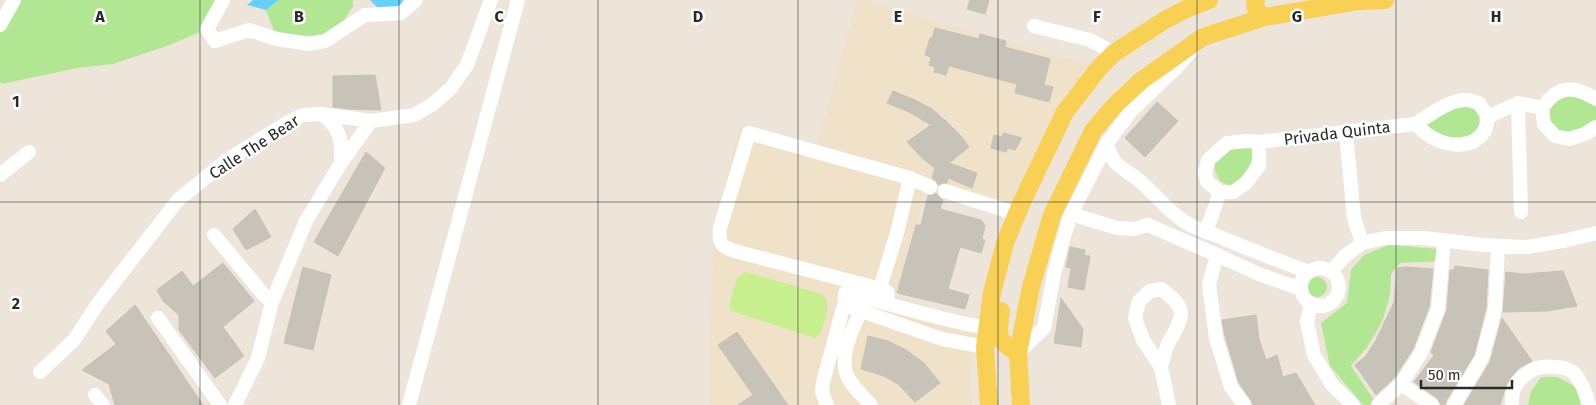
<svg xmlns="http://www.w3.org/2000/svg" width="1596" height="405" font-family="'Fira Sans',sans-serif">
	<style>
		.education { fill: #efe2c8 }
		.green { fill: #b1e793 }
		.pitch { fill: #c7ef8e }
		.water { fill: #67d1f5 }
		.building { fill: #c7c3b9; stroke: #c8c1b4 }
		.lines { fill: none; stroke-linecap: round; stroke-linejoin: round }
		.minor { stroke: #fff; stroke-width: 14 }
		.major { stroke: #f8d054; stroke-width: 18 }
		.grid { fill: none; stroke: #292929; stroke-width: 1; stroke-opacity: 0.55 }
		.labels { text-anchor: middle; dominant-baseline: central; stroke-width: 5; stroke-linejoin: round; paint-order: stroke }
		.street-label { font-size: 16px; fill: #292929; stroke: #fff }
		.grid-label { font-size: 16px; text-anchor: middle; font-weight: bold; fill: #292929; stroke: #fff; stroke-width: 5; stroke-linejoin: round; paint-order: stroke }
	</style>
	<rect width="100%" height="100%" fill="#ede4da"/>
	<path class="education" d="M857,0h6l236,68 -78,136 -92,-25 -34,118 83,24 -8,54 2,30h-262l-1,-60 6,-122 24,-95 77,21z"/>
	<path class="green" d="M16,0h207l-16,29 -37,16 -57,19 -36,4 -75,16 -2,-2v-51z
		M279,0h74v6l-17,27 -59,6 -11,-29z
		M1571,91l25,10v24l-11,7 -30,2 -10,-26z
		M1465,106l13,5c4,15 -1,22 -14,30l-20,-5 -18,-10 26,-18z
		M1248,146l7,3c-5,17 -9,27 -25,37l-10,-5 -5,-10v-7l17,-15z
		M1389,245l50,4 1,12 -40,2 -9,11 -1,21 -7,24 -6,12 -10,16 -16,19 25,37 -2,2h-11l-33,-39 -9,-43 26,-20 4,-33 13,-15z
		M1307 287a10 10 0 1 1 20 0a10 10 0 1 1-20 0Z
		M1541,377h16l19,10 5,18h-53l3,-13z"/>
	<path class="pitch" d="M745,272l77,22c11,11 2,27 -2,40l-5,4 -83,-27 -3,-5 8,-28z"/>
	<path class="water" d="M253,0h26l-13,10 -19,-5z
		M370,0h33l-2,8 -20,3z"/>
	<path class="building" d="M970,0h19l-4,14 -18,-5z
		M935,28l44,11 1,-5 26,7 -1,6 45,12 -6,26 9,2 -4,15 -34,-9 2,-9 -68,-18 -3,9 -12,-3 1,-5 -6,-2 2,-8 -6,-2 5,-17h2z
		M375,75l6,35 -31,-1 -17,-2v-31z
		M893,91l22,9 17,9 14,12 15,15 8,11 -20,16 28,10 -5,15 -24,-10 -1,5h-4l-5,2 -1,-3 -5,-4 3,-10 -13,-10 -15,-16 24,-17 -22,-13 -22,-9z
		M1157,102l21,19 -33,36 -20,-19z
		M1003,133l19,5 -7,12 -7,-2 -2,4 -15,-4 3,-13 8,2z
		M366,152l19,16 -47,88 -24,-14z
		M936,193l3,4 4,3 -3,9 41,11 4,6 -3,13 3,1 -4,13 -21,-6 -12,42 21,6 -4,14 -68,-16 19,-68h5l7,-30 3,1z
		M255,209l16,28 -25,13 -13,-21z
		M1070,247l15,3 -1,5 6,1 -6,34 -16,-3 3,-19 -5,-1z
		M223,263l31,38 -31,26 21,29 -29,22 -36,-48v-15l-16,-14 -6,-11 25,-19 11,15z
		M1455,266l33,4 -2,38 -12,47 -28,46 -1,4h-4l-4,-7 -23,-16 20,-27 -3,-3 16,-42 3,-40h4z
		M303,267l28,8 -18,75 -29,-7z
		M1407,267l26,2 -4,38 -16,42 -19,29 -18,17 -21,-30 11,-9 10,-16 18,-38 3,-34z
		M1563,271l14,35 -30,5 -44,1 3,-40 17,2z
		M1061,298l22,31 -2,18 -27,-4z
		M135,305l37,54 31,46h-88l-6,-21 -27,-14 34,-26 -10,-13z
		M1256,315l3,24 7,21 11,-5 6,22 13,-4 19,32h-62l-2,-5 -12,-17 -14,-47 -3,-16z
		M1502,318l30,43 -13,7 -8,9 -5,8 -6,20h-36l26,-43z
		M737,332l51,73h-50l15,-10 -35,-50z
		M868,336l20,5 18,9 18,13 16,20 -25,19 -16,-17 -15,-9 -23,-7z"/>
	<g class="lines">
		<path class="minor" d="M223,0l-16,29 8,12 34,-11 28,9 33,5 15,-3 40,-26 36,-2 15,-13
			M0,25l14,-25
			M1034,26l56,14 24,13
			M1596,99c-12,-7 -26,-14 -39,-6 -6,3 -11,10 -15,15l2,16 11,12 14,3 16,-5 11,-7
			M1518,103l3,109
			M321,114c20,13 21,27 20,48
			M1488,117l30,-14 24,5
			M1346,133l8,85 8,25
			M1259,142v24l-14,18 -12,8h-13l-13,-10 -2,-10 3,-12 19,-17 20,-2 12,1 156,-18c15,-9 31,-22 48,-24 5,-1 11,2 16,3l9,14c-1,3 -1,8 -2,11 -11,22 -38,19 -55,9 -6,-4 -11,-9 -16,-13
			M1107,143c6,26 15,23 33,38 17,15 31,34 52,45 11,5 23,9 35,14 27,11 54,22 82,32
			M0,175l29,-23
			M945,191l72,23
			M1071,214l46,14 17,1 14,-4 69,30 44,20 40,14
			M1206,232l14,-40
			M214,235l49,59 9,8
			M1217,255l-8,29 7,54 15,49 13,18
			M1301 287a19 19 0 1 1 38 0a19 19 0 1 1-38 0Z
			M1331,272l14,-16 17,-13 23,-5h38l60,7 44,2 41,-7 28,-7
			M880,288l17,-55 13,-55
			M845,293c48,11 94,27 142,35
			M887,303l1,-10 -3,-3 -147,-38c-15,-5 -20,-6 -18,-24l29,-95 139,39 22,6 20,9
			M1311,304l-4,18 7,33 18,30 21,20
			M844,305l98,34 43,8
			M861,310c-9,21 -25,50 -11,71 6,9 14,16 21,24
			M158,318l62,87
			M1018,353l26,-25 10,-54 8,-31 9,-29 36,-71 24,-32 48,-46 13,-15
			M1161,367c2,-8 4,-16 7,-23 15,-28 22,-34 -7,-55l-11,2 -11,10 -4,17 8,22 18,27 8,38
			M40,372l34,-32 25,-38 79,-102 49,-40 63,-39 13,-6 18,-1 50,7 43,-6 19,-11 18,-16 16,-23 24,-65
			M1401,384l31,21
			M95,395l8,10
			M235,405l23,-47 14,-56 34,-81 35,-58 30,-42
			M409,405l109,-405
			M827,405l-5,-13 1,-10 21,-77 1,-9
			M1378,405l23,-21 20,-31 17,-44 6,-68
			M1454,405l28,-47 13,-49 3,-63
			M1512,405c-2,-25 20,-41 43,-38 6,0 14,2 19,6 8,9 12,21 15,32"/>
		<path class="major" d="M1256,0c-3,9 3,13 9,17
			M1001,311c-3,24 -6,29 17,42
			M989,405l-4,-58 7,-54 13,-50 16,-39 44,-92 34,-44 15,-15 51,-33 23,-12 21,-8
			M1021,405l-3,-52 13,-66 21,-72 41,-84 22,-26 27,-25 61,-43 62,-20 94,-16 26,-1"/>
	</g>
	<path class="grid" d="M200,0v405M399,0v405M598,0v405M798,0v405M998,0v405M1197,0v405M1396,0v405M0,202h1596"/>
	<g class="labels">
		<g class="street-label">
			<text transform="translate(1337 133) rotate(-7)">Privada Quinta</text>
			<text transform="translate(254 147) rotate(-33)">Calle The Bear</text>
		</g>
	</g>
	<g class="grid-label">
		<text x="100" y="22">A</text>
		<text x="299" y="22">B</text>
		<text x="499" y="22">C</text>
		<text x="698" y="22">D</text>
		<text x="898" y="22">E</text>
		<text x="1097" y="22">F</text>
		<text x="1297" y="22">G</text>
		<text x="1496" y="22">H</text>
		<text x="16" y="107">1</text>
		<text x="16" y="309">2</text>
	</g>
	<path d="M1421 380v8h91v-8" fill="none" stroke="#292929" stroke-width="2.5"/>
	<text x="1428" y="380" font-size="15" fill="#292929" stroke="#ffffff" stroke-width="4" paint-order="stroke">50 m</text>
</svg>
